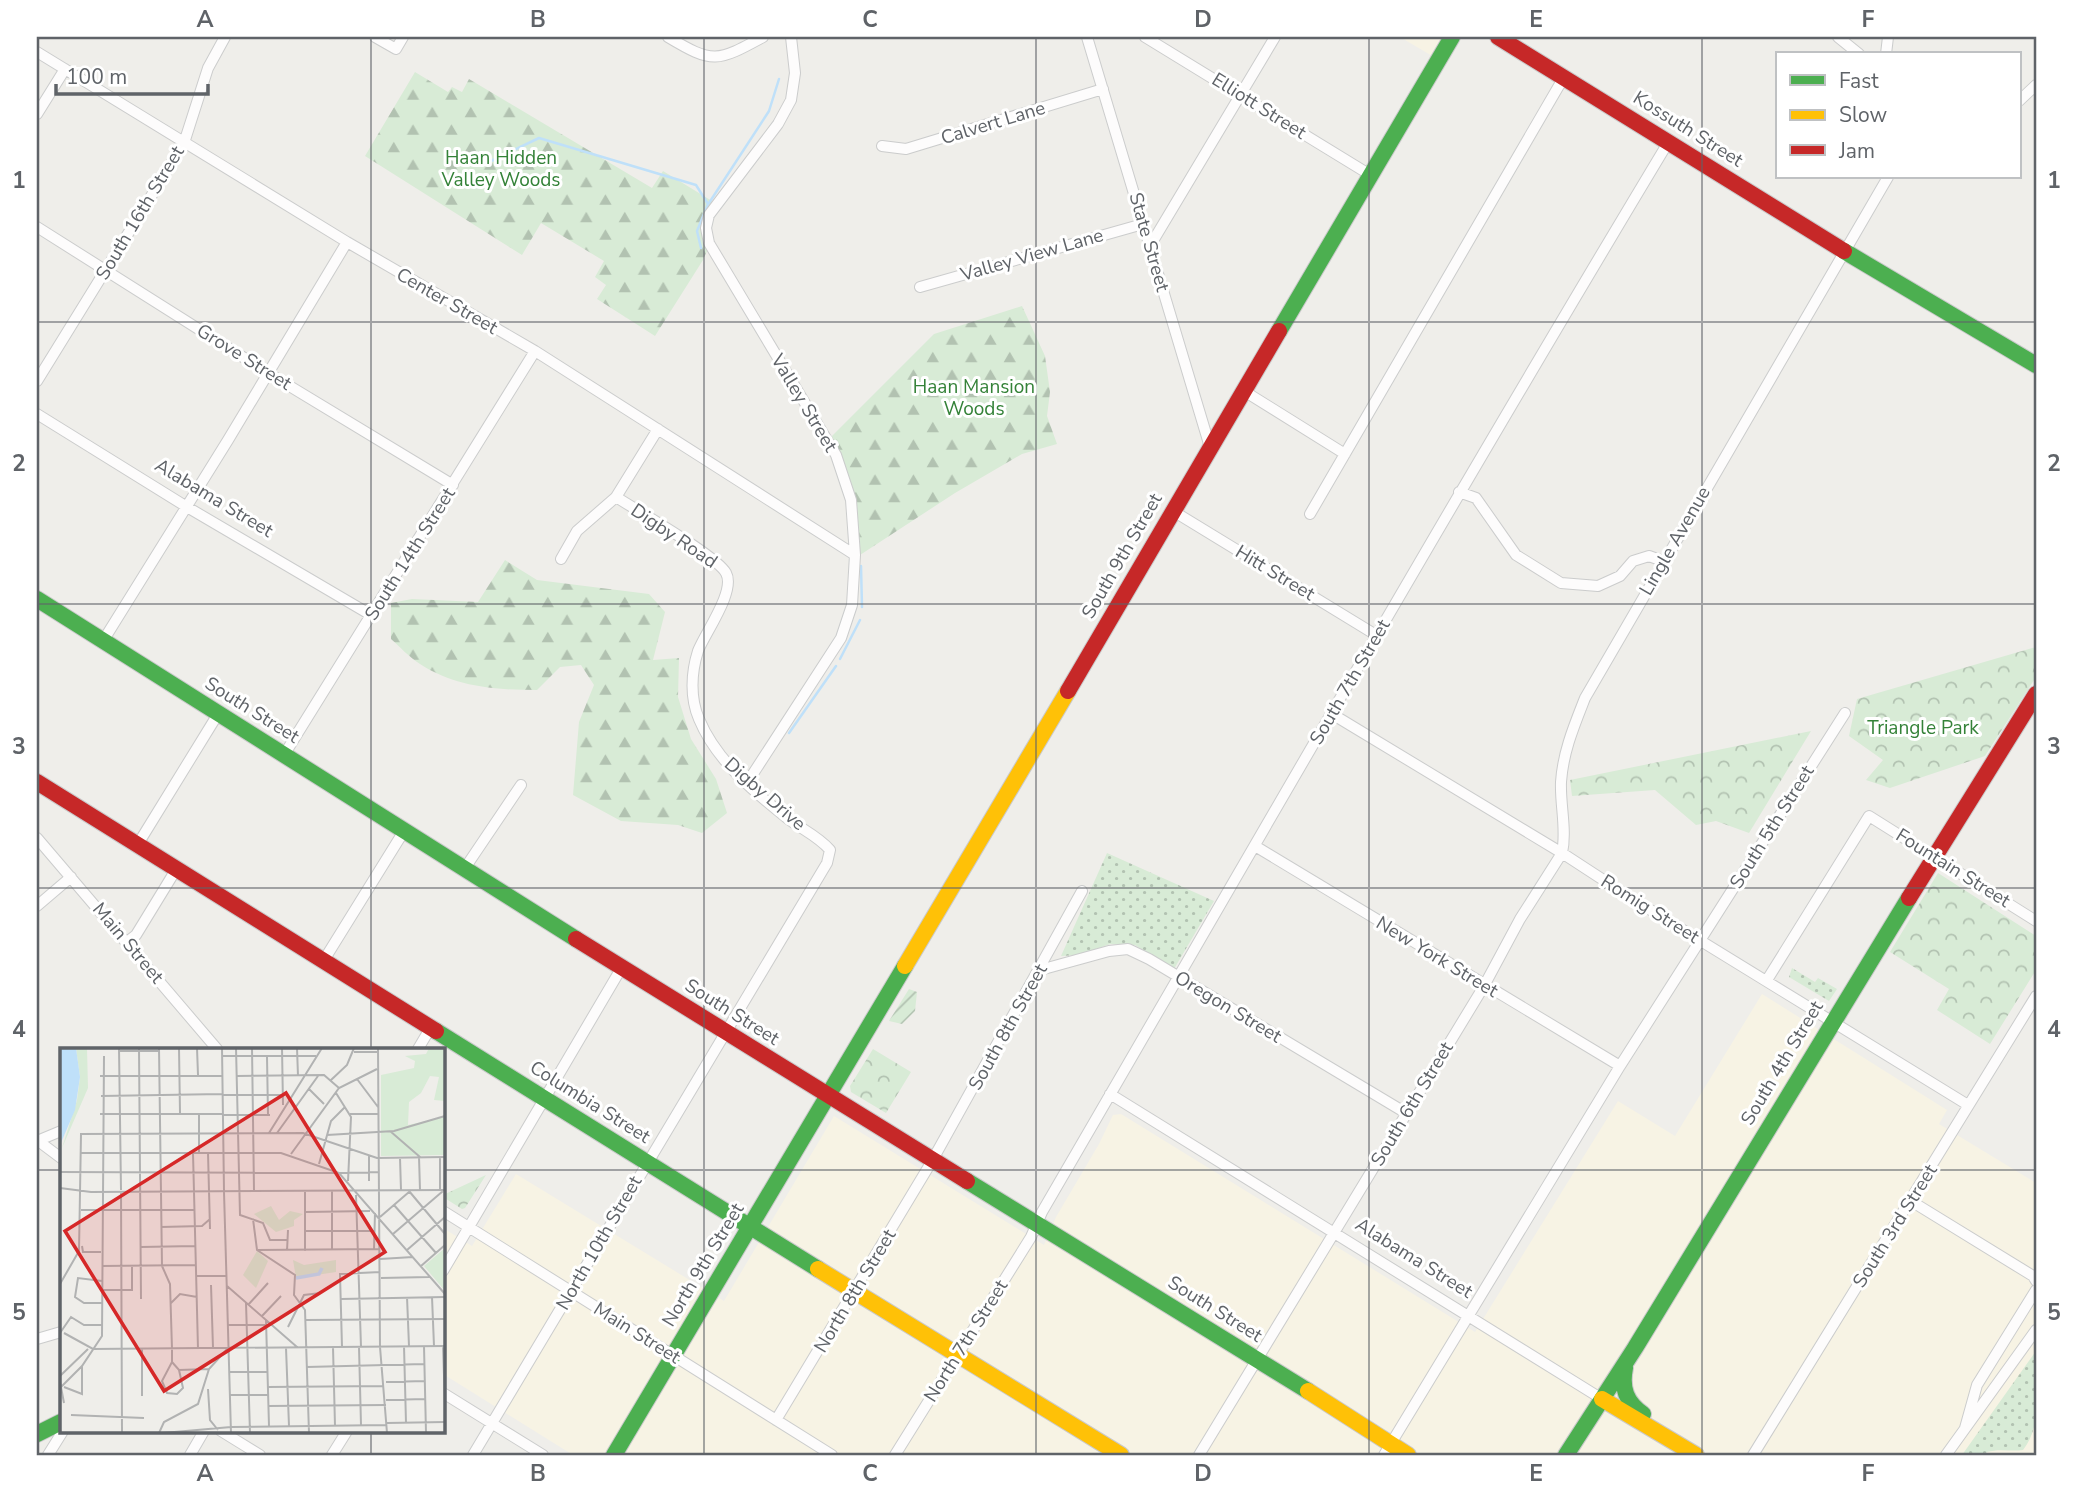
<svg xmlns="http://www.w3.org/2000/svg" width="2073" height="1492" font-family="'Nunito Sans',sans-serif">
	<style>
		.commercial { fill: #f7f3e4 }
		.grass { fill: url(#grass-dots) }
		.forest { fill: url(#forest-firs) }
		.park { fill: url(#park-crowns) }
		.garden { fill: url(#garden-furrows) }
		.lines { fill: none; stroke-linecap: round; stroke-linejoin: round }
		.stream { stroke: #bfe0f9; stroke-width: 2.5 }
		.street-casing { stroke: #cbcccc; stroke-width: 12 }
		.fast-casing { stroke: #cacacb; stroke-width: 18 }
		.slow-casing { stroke: #cacacb; stroke-width: 18 }
		.jam-casing { stroke: #cacacb; stroke-width: 18 }
		.street { stroke: #fdfcfc; stroke-width: 10 }
		.fast { stroke: #4caf50; stroke-width: 16 }
		.slow { stroke: #ffc107; stroke-width: 16 }
		.jam { stroke: #c62828; stroke-width: 16 }
		.grid { fill: none; stroke: #5f6368; stroke-width: 2; stroke-opacity: 0.55 }
		.labels { text-anchor: middle; dominant-baseline: central; stroke-width: 6; stroke-linejoin: round; paint-order: stroke }
		.street-label { font-size: 19px; fill: #5f6368; stroke: #fff }
		.park-label { font-size: 19px; fill: #348238; stroke: #fff }
		.inset-river { fill: none; stroke: #bfe0f9; stroke-width: 3.5 }
		.inset-road { fill: none; stroke: #b1b2b2; stroke-width: 2 }
		.view { fill: #d62828; fill-opacity: 0.15; stroke: #d62828; stroke-width: 3.5 }
		.inset-edge { fill: none; stroke: #5f6368; stroke-width: 3.5 }
		.neatline { fill: none; stroke: #5f6368; stroke-width: 2.5 }
		.grid-label { font-size: 23px; text-anchor: middle; font-weight: bold; fill: #5f6368 }
	</style>
	<defs>
		<pattern id="grass-dots" width="8" height="8" patternUnits="userSpaceOnUse" patternTransform="scale(1.75)"><rect width="8" height="8" fill="#d8ebd6"/><path d="M2 2h.1M6 6h.1" fill="none" stroke="#b2c2b1" stroke-width="1.8" stroke-linecap="round"/></pattern>
		<pattern id="forest-firs" width="22" height="20" patternUnits="userSpaceOnUse" patternTransform="scale(1.75)"><rect width="22" height="20" fill="#d8ebd6"/><path d="M5 1l3.5 6h-7zM16 11l3.5 6h-7z" fill="#b2c2b1"/></pattern>
		<pattern id="park-crowns" width="20" height="18" patternUnits="userSpaceOnUse" patternTransform="scale(1.75)"><rect width="20" height="18" fill="#d8ebd6"/><path d="M2 6a3 3 0 1 1 6 0M12 15a3 3 0 1 1 6 0" fill="none" stroke="#b2c2b1"/></pattern>
		<pattern id="garden-furrows" width="10" height="10" patternUnits="userSpaceOnUse" patternTransform="scale(1.75)"><rect width="10" height="10" fill="#d8ebd6"/><path d="M-1 1l2-2M0 10L10 0M9 11l2-2" fill="none" stroke="#b2c2b1"/></pattern>
	</defs>
	<rect width="100%" height="100%" fill="#efeeea"/>
	<path class="commercial" d="M1400,37h52l-13,23z
		M1762,994l185,116 -8,14 97,59v263l-3,9h-1460l-130,-81v-146l29,18 44,-72 208,127 110,-185 210,129 12,-28 43,-73 14,-29 8,-1 354,218 143,-231 57,35z"/>
	<path class="grass" d="M1107,853l107,48 -40,68 -39,-24 -25,-1 -31,11 -18,1z
		M1792,968l23,14 3,-4 19,11 -8,12 -40,-24z
		M2036,1351c0,32 8,72 -13,99 -12,2 -23,-2 -36,2l-2,3h-23z"/>
	<path class="forest" d="M415,72l33,20 4,-5 10,5 7,-13 183,109 11,-17 49,30 -11,28 6,22 -4,9 -48,76 -58,-37 9,-14 -11,-8 9,-16 -63,-38 -19,32 -157,-99z
		M1022,306l23,50 5,36 -3,24 10,28 -35,10 -67,39 -95,62 -29,-118 103,-103z
		M505,560l32,20 112,14 16,18 -12,48 26,-2 -1,39 13,42 25,40 11,34 -25,20 -24,-8 -57,-4 -48,-26 6,-73 15,-37 -13,-20 -21,2 -23,23c-41,0 -82,-3 -117,-26 -11,-7 -20,-17 -29,-25v-36l21,-4 66,3z"/>
	<path class="park" d="M2036,647v30l-51,79 -95,32 -24,-8 17,-20 -34,-24 8,-37z
		M1811,731l-62,102 -33,-12 -20,4 -41,-35 -83,6 -2,-16z
		M1938,873l98,63v34l-46,74 -53,-34 12,-21 -59,-37z
		M873,1049l38,23 -25,41 -35,-21 -1,-6z
		M486,1175l-21,33 -3,1 -19,-12v-2z"/>
	<path class="garden" d="M909,989l8,3 -2,19 -13,13 -13,-3z"/>
	<g class="lines">
		<path class="stream" d="M487,163l52,-25 157,47 12,19 -11,27 4,17
			M709,203l60,-92 10,-32
			M861,566l1,41
			M840,659l20,-39
			M789,733l47,-67"/>
		<defs>
			<path id="street" d="M375,37l21,12 7,-12
				M668,37c45,27 49,25 95,0
				M1087,37l123,410
				M1145,37l227,139
				M1838,37l21,17
				M37,52l310,190 188,109 320,204
				M1886,54l2,-17
				M2019,101l17,-16
				M37,114l28,-45
				M882,146l24,3 197,-60
				M37,227l231,146 185,112
				M1150,246l125,-209
				M920,287l223,-63
				M37,381l147,-238 24,-75 17,-31
				M1244,391l101,63
				M37,414l150,93 184,108
				M1459,492l17,6 40,57 45,28 37,3 22,-10 13,-15 16,-5 14,5
				M1173,511l203,124
				M1310,514l254,-437
				M561,559l16,-28 39,-34 42,-68
				M103,641l125,-201 119,-198
				M1332,714l230,139 69,45 337,207
				M284,755l251,-404
				M747,783l94,-145 11,-33 3,-50 -4,-55 -15,-45 -127,-212 -3,-15 3,-13 69,-91 13,-24 4,-27 -4,-36
				M37,838l180,211
				M138,844l80,-130
				M1255,846l365,220
				M465,868l56,-83
				M37,906l34,-29
				M127,942l9,-7 41,-67
				M324,960l80,-129
				M1040,970l69,-19 19,-2 21,10 257,154
				M1767,980l102,-164 167,105
				M418,1049l13,-22
				M1110,1094l492,305
				M37,1140l24,18
				M37,1141l24,-10
				M1911,1201l122,75 3,5
				M443,1211l389,244
				M443,1271l179,-304
				M37,1339l24,-7
				M443,1393l100,62
				M776,1420l156,-259 150,-270
				M1965,1428l12,-43 59,-95
				M221,1431l39,24
				M48,1455l15,-24
				M190,1455l14,-24
				M332,1455l15,-24
				M473,1455l354,-592 3,-13c-12,-14 -29,-21 -43,-32 -34,-27 -71,-58 -88,-99 -9,-21 -8,-46 -1,-68 7,-18 38,-60 28,-78 -9,-17 -90,-63 -110,-76
				M895,1455l136,-218 11,-25c208,-358 414,-717 627,-1071
				M1199,1455l285,-469 36,-67 42,-66c5,-23 -2,-48 -1,-71 2,-30 13,-56 24,-84l303,-521
				M1384,1455l236,-389 225,-353
				M1753,1455l283,-459
				M1946,1455l90,-125"/>
			<path id="fast" d="M1844,251l192,114
				M1279,331l173,-294
				M37,599l539,340
				M436,1031l382,238
				M967,1181l341,210
				M1625,1368c-4,20 1,34 18,46
				M37,1434l24,-12
				M614,1455l291,-489
				M1566,1455l69,-107 274,-450"/>
			<path id="slow" d="M905,966l163,-275
				M818,1269l303,186
				M1308,1391l100,64
				M1602,1399l94,56"/>
			<path id="jam" d="M1498,37l346,214
				M1068,691l211,-360
				M37,782l399,249
				M1909,898l127,-204
				M576,939l391,242"/>
		</defs>
		<use href="#street" class="street-casing"/>
		<use href="#fast" class="fast-casing"/>
		<use href="#slow" class="slow-casing"/>
		<use href="#jam" class="jam-casing"/>
		<use href="#street" class="street"/>
		<use href="#fast" class="fast"/>
		<use href="#slow" class="slow"/>
		<use href="#jam" class="jam"/>
	</g>
	<path class="grid" d="M371,37v1012M704,37v1418M1036,37v1418M1369,37v1418M1702,37v1418M37,322h1999M37,604h1999M37,888h1999M37,1170h24M443,1170h1593M371,1431v24"/>
	<g class="labels">
		<g class="street-label">
			<text transform="translate(1259 106) rotate(32)">Elliott Street</text>
			<text transform="translate(993 123) rotate(-17)">Calvert Lane</text>
			<text transform="translate(1688 129) rotate(32)">Kossuth Street</text>
			<text transform="translate(140 213) rotate(-59)">South 16th Street</text>
			<text transform="translate(1149 242) rotate(74)">State Street</text>
			<text transform="translate(1032 255) rotate(-16)">Valley View Lane</text>
			<text transform="translate(447 301) rotate(30)">Center Street</text>
			<text transform="translate(244 357) rotate(32)">Grove Street</text>
			<text transform="translate(804 403) rotate(59)">Valley Street</text>
			<text transform="translate(214 498) rotate(31)">Alabama Street</text>
			<text transform="translate(674 536) rotate(34)">Digby Road</text>
			<text transform="translate(1675 541) rotate(-60)">Lingle Avenue</text>
			<text transform="translate(410 554) rotate(-58)">South 14th Street</text>
			<text transform="translate(1122 556) rotate(-60)">South 9th Street</text>
			<text transform="translate(1275 573) rotate(31)">Hitt Street</text>
			<text transform="translate(1350 682) rotate(-60)">South 7th Street</text>
			<text transform="translate(252 710) rotate(32)">South Street</text>
			<text transform="translate(765 794) rotate(41)">Digby Drive</text>
			<text transform="translate(1772 827) rotate(-58)">South 5th Street</text>
			<text transform="translate(1953 868) rotate(32)">Fountain Street</text>
			<text transform="translate(1650 909) rotate(32)">Romig Street</text>
			<text transform="translate(128 943) rotate(50)">Main Street</text>
			<text transform="translate(1437 957) rotate(31)">New York Street</text>
			<text transform="translate(1228 1007) rotate(31)">Oregon Street</text>
			<text transform="translate(732 1012) rotate(32)">South Street</text>
			<text transform="translate(1008 1027) rotate(-61)">South 8th Street</text>
			<text transform="translate(1782 1063) rotate(-59)">South 4th Street</text>
			<text transform="translate(590 1102) rotate(32)">Columbia Street</text>
			<text transform="translate(1412 1104) rotate(-59)">South 6th Street</text>
			<text transform="translate(1895 1226) rotate(-58)">South 3rd Street</text>
			<text transform="translate(599 1243) rotate(-60)">North 10th Street</text>
			<text transform="translate(1414 1258) rotate(32)">Alabama Street</text>
			<text transform="translate(703 1265) rotate(-59)">North 9th Street</text>
			<text transform="translate(855 1291) rotate(-59)">North 8th Street</text>
			<text transform="translate(1215 1309) rotate(32)">South Street</text>
			<text transform="translate(637 1333) rotate(32)">Main Street</text>
			<text transform="translate(966 1341) rotate(-58)">North 7th Street</text>
		</g>
		<g class="park-label">
			<text x="501" y="158">Haan Hidden<tspan x="501" dy="22">Valley Woods</tspan></text>
			<text x="974" y="387">Haan Mansion<tspan x="974" dy="22">Woods</tspan></text>
			<text x="1923" y="728">Triangle Park</text>
		</g>
	</g>
	<g transform="translate(60 1048)">
		<rect width="385" height="385" fill="#efeeea"/>
		<path d="M16,0h11l1,40 -26,60 15,-48 3,-23zM211,158l8,14 11,-9 13,3 -9,6v6l-18,6 -22,-18zM197,203l11,10 -12,27 -13,-13zM233,212l11,5 32,-5v12l-40,6z" fill="#d8ebd6"/>
		<path d="M369,0h16v53l-11,-1 5,-23 -9,-1 -9,17 -12,9 -1,23 37,-8v38l-64,1v-81l33,-7 1,-7 -10,-5 21,-2zM385,200v43l-21,-25z" fill="#d8ebd6"/>
		<path d="M0,0h16l4,29 -5,33 -15,35z" fill="#bfe0f9"/>
		<path class="inset-river" d="M236,230l23,-4 3,-6"/>
		<path class="inset-road" d="M59,0l2,142M79,0l2,251M99,0l3,218 8,18 2,65v13l-10,19 5,12 10,1 6,-6 -4,-18M119,0l1,65M137,0l1,27M162,0l2,143M176,0l4,167 23,8 7,17h17M192,0l2,143M222,0l1,57M237,0l1,28M318,0l2,299 7,86M59,3h40M294,4h23M162,8h94M207,9l1,58M40,28h122M177,28l87,-1 15,13M297,31l21,28M271,32l16,-15 7,-17M249,41l15,15M276,45l15,24 -3,64M163,47h60M41,48l121,-2M40,66h123M139,66v39M290,66h29M163,67h47M330,83l30,26M209,85l53,-85M217,85l41,-57M267,87l67,-4 51,-15M21,105h200l58,20 40,-1M133,105l5,196M148,105l2,76M231,106l48,-66 38,-19M309,108v25M359,109l1,33M380,109v33M340,110l1,32M259,116l12,-43 14,-14M0,124l279,1 106,121M0,140l31,4 354,-2M61,143l1,242M272,143v59M349,143l36,43M164,144l7,241M245,144v59M296,147l5,152M334,157l42,48M21,162h113M245,164l65,-1M320,169l29,-25M193,171l4,31 38,25 -1,20 11,15 4,123M101,179l41,-1 8,-7M245,183h69M333,186l50,-43M22,198l1,6h18M81,199l54,-1M314,201l1,-36M198,202l121,-1M347,202l38,-33M227,203l1,-21M320,211l33,-2M42,218l93,-1M361,218l24,-21M136,228h30M321,230l48,-1M42,233l-24,-3 -3,19 9,6h18M0,236l19,-33 2,-117 222,-1 74,25 68,-1M151,237l2,63M167,238l70,61M42,242h30v-24M347,249l2,49M372,249l2,49M281,251l104,-2M111,255l9,-9 17,3M186,255l4,130M188,257l20,-22M202,268l19,-20M206,272l3,106M246,272l139,-1M167,277h41M228,279l16,-32 17,-2M0,285l11,-16 13,8h18M4,285l29,16 352,-3M344,298l2,77M364,298l2,87M383,298l2,59M273,299l2,79M282,299l-2,-73 40,-2M299,299l2,78M226,300l3,78M82,301v47M112,314l7,8 30,-1M247,319l117,-3M169,324h38M0,328l28,-27M0,334l4,21M326,334l39,-1M4,339l18,7v-28M208,339l115,-1M0,340l22,-22 20,-30 2,-280M148,341l2,31 8,10M169,347h39M326,352l39,-1M208,358l118,-1M11,367l73,3M327,375l58,-1M99,385l5,-11 34,-18 11,-35 19,-21M103,385l68,-6 156,-2"/>
		<path class="view" d="M226,45l99,159 -221,139 -99,-160z"/>
		<rect width="385" height="385" class="inset-edge"/>
	</g>
	<rect width="2073" height="1492" fill="none" stroke="#ffffff" stroke-width="77"/>
	<rect x="1776" y="52" width="245" height="126" fill="#ffffff" stroke="#bfc1c3" stroke-width="2"/>
	<rect x="1790" y="75" width="35" height="10" fill="#4caf50" stroke="#bfc1c3" stroke-width="2"/>
	<text x="1839" y="88" font-size="21" fill="#5f6368">Fast</text>
	<rect x="1790" y="110" width="35" height="10" fill="#ffc107" stroke="#bfc1c3" stroke-width="2"/>
	<text x="1839" y="122" font-size="21" fill="#5f6368">Slow</text>
	<rect x="1790" y="145" width="35" height="10" fill="#c62828" stroke="#bfc1c3" stroke-width="2"/>
	<text x="1839" y="158" font-size="21" fill="#5f6368">Jam</text>
	<path d="M56 84v10h152v-10" fill="none" stroke="#5f6368" stroke-width="3.5"/>
	<text x="66" y="84" font-size="21" fill="#5f6368" stroke="#ffffff" stroke-width="5" paint-order="stroke">100 m</text>
	<rect x="38" y="38" width="1997" height="1416" class="neatline"/>
	<g class="grid-label">
		<text x="205" y="27">A</text>
		<text x="538" y="27">B</text>
		<text x="870" y="27">C</text>
		<text x="1203" y="27">D</text>
		<text x="1536" y="27">E</text>
		<text x="1868" y="27">F</text>
		<text x="19" y="188">1</text>
		<text x="2054" y="188">1</text>
		<text x="19" y="471">2</text>
		<text x="2054" y="471">2</text>
		<text x="19" y="754">3</text>
		<text x="2054" y="754">3</text>
		<text x="19" y="1037">4</text>
		<text x="2054" y="1037">4</text>
		<text x="19" y="1320">5</text>
		<text x="2054" y="1320">5</text>
		<text x="205" y="1481">A</text>
		<text x="538" y="1481">B</text>
		<text x="870" y="1481">C</text>
		<text x="1203" y="1481">D</text>
		<text x="1536" y="1481">E</text>
		<text x="1868" y="1481">F</text>
	</g>
</svg>
